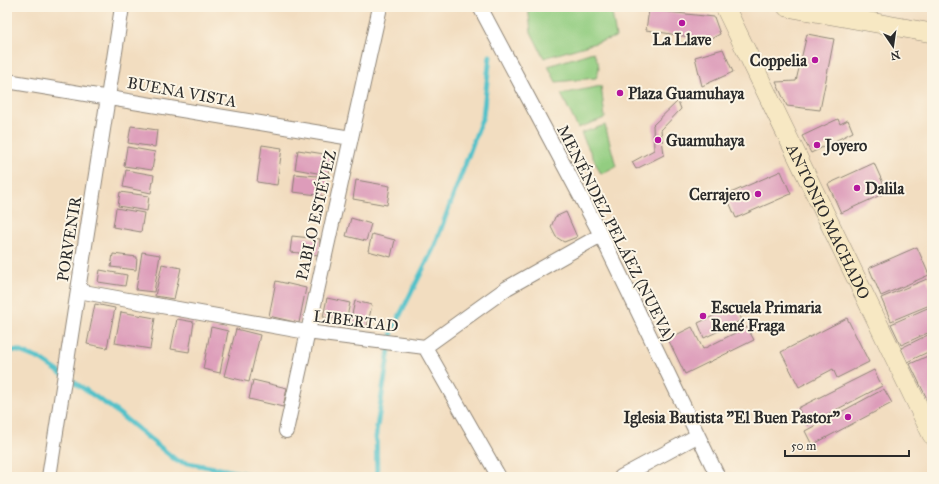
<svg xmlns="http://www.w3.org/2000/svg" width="939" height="484" font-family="'IM FELL Great Primer',serif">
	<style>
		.green { fill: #93cd81; stroke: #5f7c56 }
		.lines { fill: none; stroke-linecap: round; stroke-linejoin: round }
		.stream { stroke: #53c1c9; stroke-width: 5 }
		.building { fill: #dd9cba }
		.minor-casing { stroke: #8e8476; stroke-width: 16 }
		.secondary-casing { stroke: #8e8476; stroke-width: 20 }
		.minor { stroke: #fff; stroke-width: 14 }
		.secondary { stroke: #f7e8c3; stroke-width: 19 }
		.poi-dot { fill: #b5179e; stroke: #fcf5e5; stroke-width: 1.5 }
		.labels { text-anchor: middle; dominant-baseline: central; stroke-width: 4; stroke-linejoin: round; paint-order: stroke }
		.poi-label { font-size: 16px; font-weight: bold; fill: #2b2b2b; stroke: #fcf5e5; text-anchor: start }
		.street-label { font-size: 16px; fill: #2b2b2b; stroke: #fcf5e5 }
	</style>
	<rect width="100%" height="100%" fill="#fcf5e5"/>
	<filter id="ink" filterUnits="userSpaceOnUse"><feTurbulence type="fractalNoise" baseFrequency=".025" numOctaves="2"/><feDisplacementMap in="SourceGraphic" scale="8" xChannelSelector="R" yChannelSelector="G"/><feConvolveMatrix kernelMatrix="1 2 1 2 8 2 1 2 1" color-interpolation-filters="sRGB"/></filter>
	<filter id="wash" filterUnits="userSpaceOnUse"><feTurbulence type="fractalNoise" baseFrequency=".012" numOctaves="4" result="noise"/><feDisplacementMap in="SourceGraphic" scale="16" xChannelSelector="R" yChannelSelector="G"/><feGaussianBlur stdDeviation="0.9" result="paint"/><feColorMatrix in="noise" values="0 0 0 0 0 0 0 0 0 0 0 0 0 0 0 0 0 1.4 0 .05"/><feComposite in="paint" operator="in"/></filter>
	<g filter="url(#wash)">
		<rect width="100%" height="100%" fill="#f2ddc0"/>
		<path class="green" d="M528,7h83l5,30 -72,21 -13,-26z
			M593,52c6,10 8,16 3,26l-40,4 -8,-16z
			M601,86l4,32 -27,10 -17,-34z
			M605,125l11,41 -15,8 -20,-41z"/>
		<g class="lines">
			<path class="stream" d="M7,350l12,1 21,8 72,49 65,53 86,16
				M377,477l-1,-44 16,-102 43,-86 48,-129 7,-60"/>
		</g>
		<g id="blocks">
			<path class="building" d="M649,10l65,7 6,17 -11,6 -63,-10z
				M807,34l27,5 -14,71 -33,-4 -11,-24 20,-1z
				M723,49l10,23 -31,14 -7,-29z
				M678,101l3,8 -20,21 3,25 -28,14 -4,-7 22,-12 -1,-25z
				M838,119l2,5 8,-4 5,12 -42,21 -9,-17z
				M131,126l26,4 -2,17 -27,-4z
				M262,145l20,3 -5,37 -20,-3z
				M127,147l28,5 -3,18 -28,-4z
				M298,150l33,5 -3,20 -33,-6z
				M874,163l13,29 -46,21 -13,-29z
				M126,170l28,5 -3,18 -28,-6z
				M781,171l10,23 -55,24 -10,-23z
				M295,174l33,3 -2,19 -33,-4z
				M356,180l34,6 -3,19 -34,-6z
				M120,192l29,4 -2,15 -29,-5z
				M116,208l28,5 -3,19 -28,-5z
				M566,212l11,25 -13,5 -8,-5 -5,-10 4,-10z
				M351,218l20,6 -5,17 -20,-5z
				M372,234l23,6 -4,17 -23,-6z
				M292,236l28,3 -1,16 -29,-3z
				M917,247l12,28 -48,21 -12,-28z
				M142,252l18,3 -6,37 -18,-2z
				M113,254l24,3 -1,13 -25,-3z
				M162,264l19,4 -7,31 -19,-3z
				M100,270l27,5 -2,11 -27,-4z
				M927,279l5,13v12l-41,17 -10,-23z
				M276,281l30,7 -7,35 -30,-7z
				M327,298l23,5 -4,18 -23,-4z
				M355,301l17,4 -5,22 -17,-4z
				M95,304l20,4 -8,40 -20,-4z
				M735,306l7,14 -38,18 -6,-15z
				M932,306v25l-31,14 -10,-21z
				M121,312l34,6 -5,31 -35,-6z
				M847,318l22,44 -32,16 -4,-9 -34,18 -18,-35z
				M177,319l17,3 -5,30 -18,-3z
				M211,327l17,4 -8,42 -17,-4z
				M692,327l11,22 44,-22 7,13 -69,34 -17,-35z
				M236,329l24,6 -11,47 -25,-6z
				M932,333v17l-25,12 -6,-14z
				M932,354v55l-22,-45z
				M874,370l8,16 -75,39 -9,-17z
				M253,380l34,8 -4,19 -34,-8z
				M884,389l8,14 -80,42 -7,-14z"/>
		</g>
	</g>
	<g filter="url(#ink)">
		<use href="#blocks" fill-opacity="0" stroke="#8e8476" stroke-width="1"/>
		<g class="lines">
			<defs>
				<path id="minor" d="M480,7l121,228 117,242
					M7,81l344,57
					M78,291l229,41 118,15 82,-59 94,-53
					M425,347l74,130
					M286,431l94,-424
					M49,477l73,-470
					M621,477l76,-41"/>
				<g id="secondary">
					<path id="s1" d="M725,7l207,428"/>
					<path d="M787,7l145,26"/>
				</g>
			</defs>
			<use href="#minor" class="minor-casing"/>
			<use href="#secondary" class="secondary-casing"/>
			<use href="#minor" class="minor"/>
			<use href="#secondary" class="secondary"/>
		</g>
	</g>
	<g class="poi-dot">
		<circle cx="682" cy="23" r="4"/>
		<circle cx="815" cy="60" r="4"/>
		<circle cx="620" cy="93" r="4"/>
		<circle cx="658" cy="140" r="4"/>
		<circle cx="817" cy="145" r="4"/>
		<circle cx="857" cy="188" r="4"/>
		<circle cx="758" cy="194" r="4"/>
		<circle cx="703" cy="316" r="4"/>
		<circle cx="848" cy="417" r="4"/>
	</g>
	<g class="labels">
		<g class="poi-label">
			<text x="682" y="39" text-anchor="middle">La Llave</text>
			<text x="807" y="60" text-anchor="end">Coppelia</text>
			<text x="628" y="93">Plaza Guamuhaya</text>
			<text x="666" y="140">Guamuhaya</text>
			<text x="825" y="145">Joyero</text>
			<text x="865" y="188">Dalila</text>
			<text x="750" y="194" text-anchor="end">Cerrajero</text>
			<text x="711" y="307">Escuela Primaria<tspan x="711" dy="18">René Fraga</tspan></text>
			<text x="840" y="417" text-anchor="end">Iglesia Bautista "El Buen Pastor"</text>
		</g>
		<g class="street-label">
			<text transform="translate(182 92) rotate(10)">BUENA VISTA</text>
			<text transform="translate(316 215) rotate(-77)">PABLO ESTÉVEZ</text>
			<text stroke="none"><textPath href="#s1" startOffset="238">ANTONIO MACHADO</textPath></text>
			<text transform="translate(616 233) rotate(63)">MENÉNDEZ PELÁEZ (NUEVA)</text>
			<text transform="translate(69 239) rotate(-81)">PORVENIR</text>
			<text transform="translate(356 321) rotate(7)">LIBERTAD</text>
		</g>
	</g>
	<rect width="939" height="484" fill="none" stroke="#fcf5e5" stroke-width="24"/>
	<g transform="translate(893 46) rotate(167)" stroke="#fcf5e5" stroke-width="3" paint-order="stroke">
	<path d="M0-3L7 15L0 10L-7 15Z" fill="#2b2b2b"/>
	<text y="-6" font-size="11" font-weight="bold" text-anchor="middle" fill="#2b2b2b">N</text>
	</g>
	<path d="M785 450v6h124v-6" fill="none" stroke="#2b2b2b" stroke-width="2"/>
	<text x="791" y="450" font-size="12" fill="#2b2b2b" stroke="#fcf5e5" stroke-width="3" paint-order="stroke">50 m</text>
</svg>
